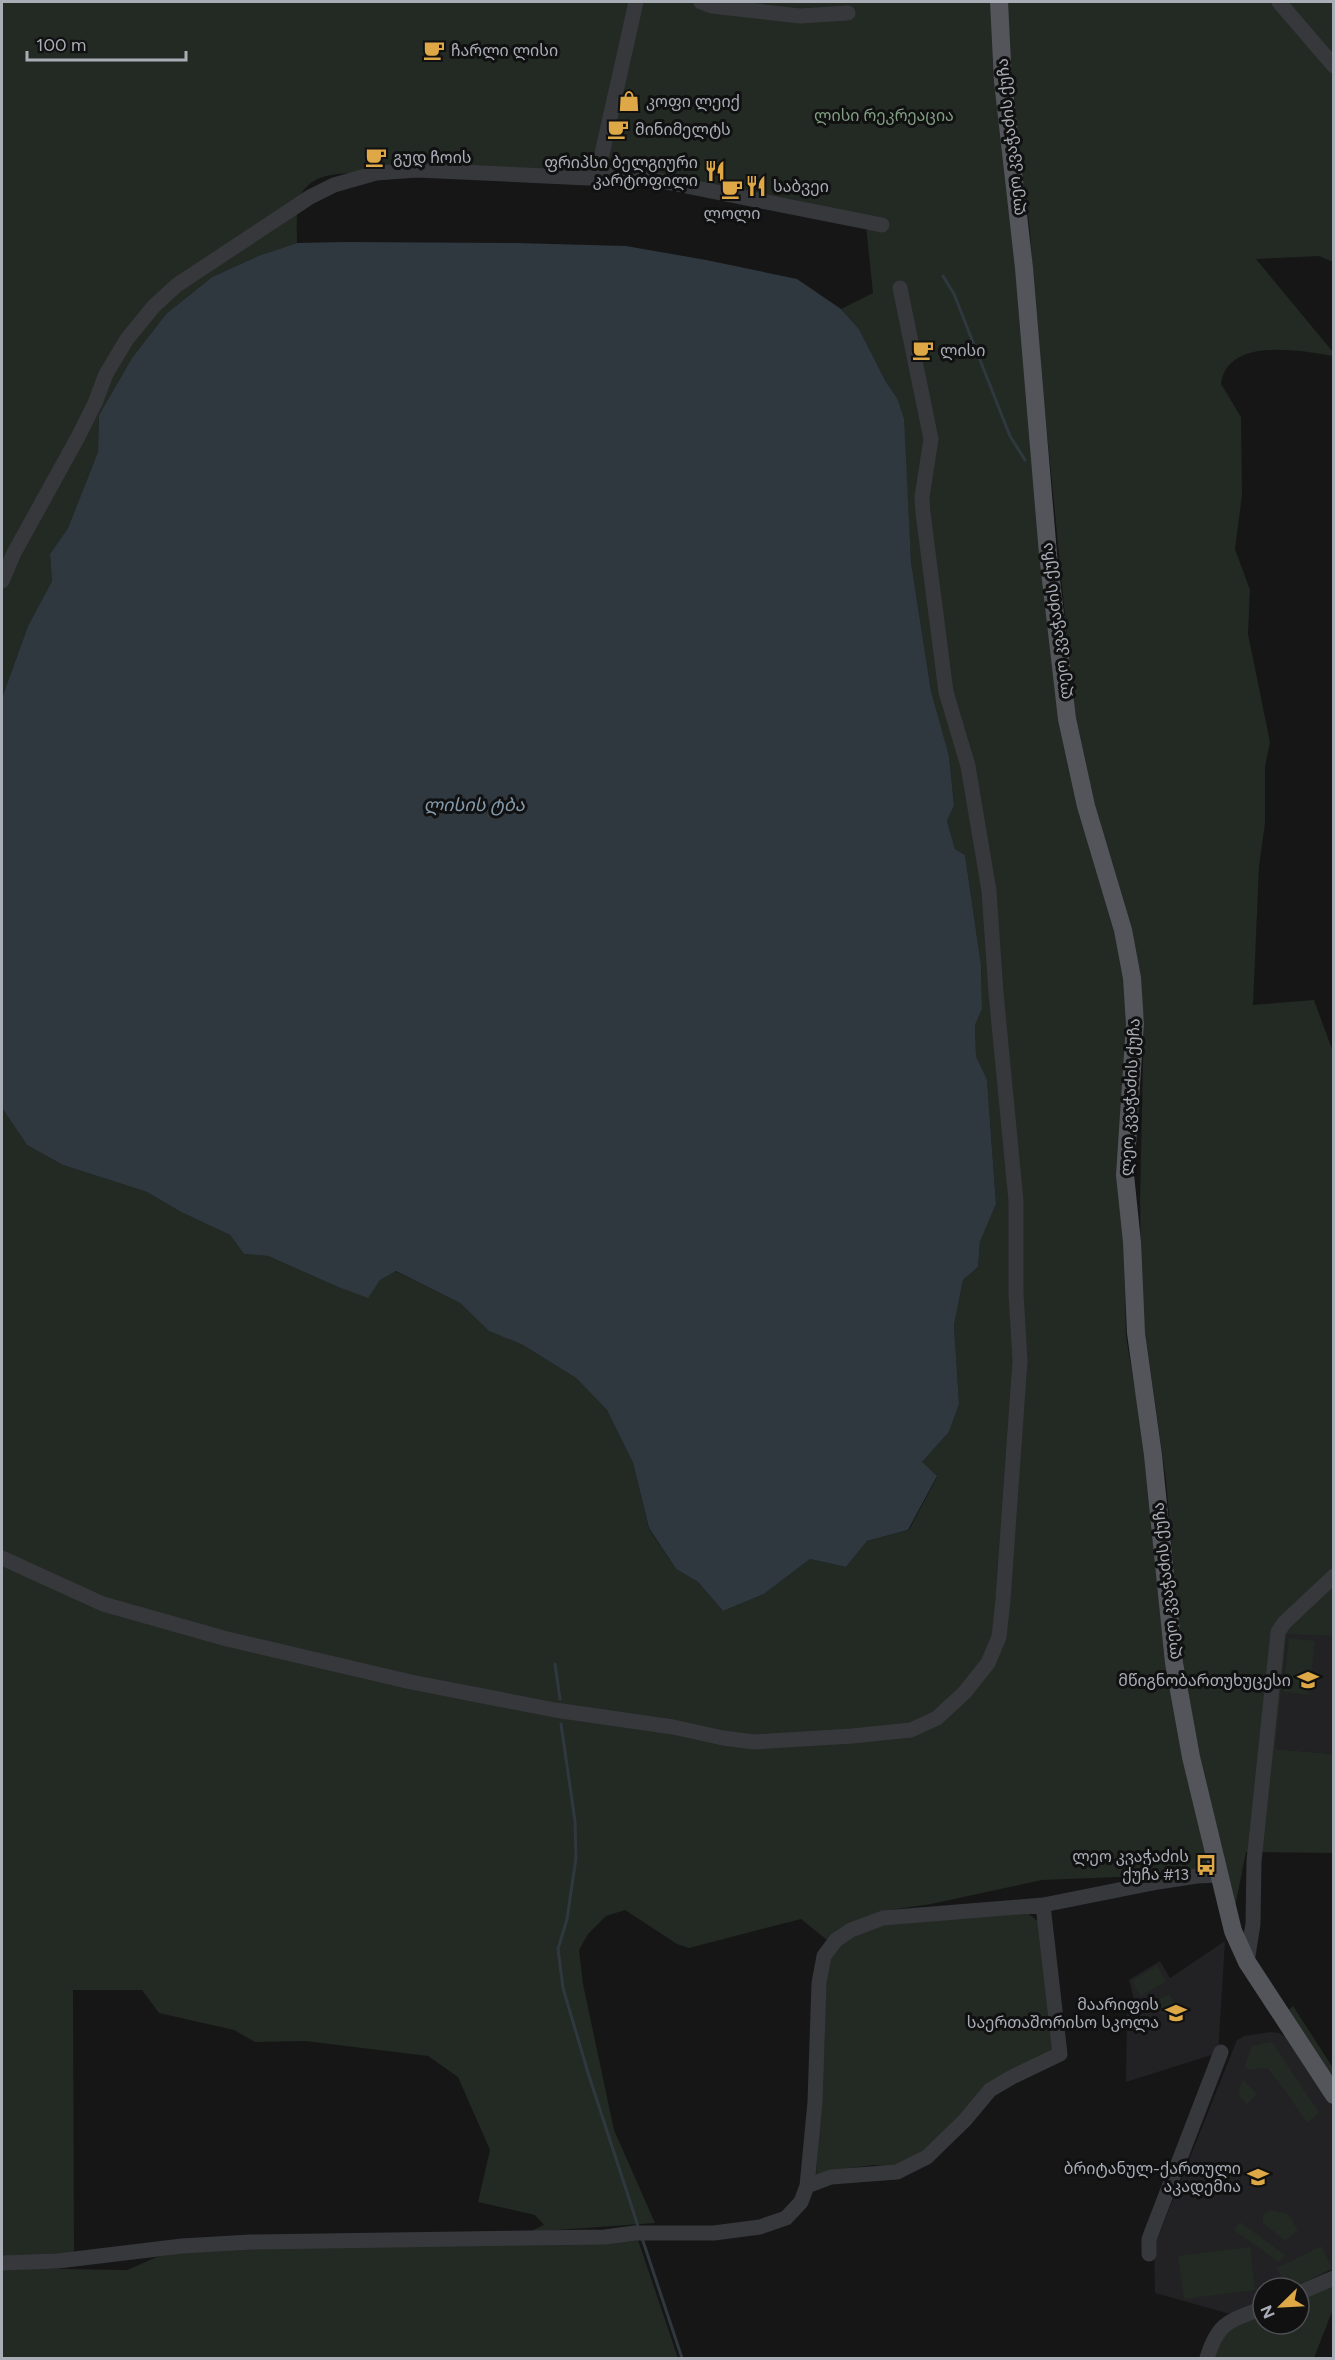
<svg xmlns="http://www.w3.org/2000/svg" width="1335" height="2360" font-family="Figtree,'Noto Sans Georgian',sans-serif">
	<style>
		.built { fill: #222224 }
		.green { fill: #222a23 }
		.water { fill: #30383f }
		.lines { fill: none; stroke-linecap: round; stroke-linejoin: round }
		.stream { stroke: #30383f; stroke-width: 3 }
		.minor { stroke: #37383c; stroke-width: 15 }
		.major { stroke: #53555b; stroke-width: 18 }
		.labels { text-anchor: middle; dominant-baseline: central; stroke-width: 6; stroke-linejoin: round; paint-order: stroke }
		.poi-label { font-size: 16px; fill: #a9adb6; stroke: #111112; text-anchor: start }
		.park-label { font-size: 16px; fill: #829f83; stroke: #111112 }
		.street-label { font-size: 16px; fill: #a9adb6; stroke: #111112 }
		.water-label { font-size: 18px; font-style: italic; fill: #849bad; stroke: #111112 }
	</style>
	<rect width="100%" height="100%" fill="#161617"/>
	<path class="built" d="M1287,1633l46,3v118l-59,-5z
		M1225,1941l-7,112 -92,29 1,-68 7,-3 2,-4 -7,-27 31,-19 10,17z
		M1271,2032l8,1 7,4 47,70v162l-38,19h-32v14l-29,13 -79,-22 -1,-46 83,-207 7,-4z"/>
	<path class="green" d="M2,2h989l28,273 22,279 87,424 -4,263 2,95 19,114 20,213 43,199 -15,12 -151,6 -111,24 -54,8 -50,28 -26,-21 -112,29 -12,-4 -52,-34 -19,6 -18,18 -9,16 4,34 31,146 41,93 -126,9 15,-7 -9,-10 -57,-13 12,-52 -32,-73 -30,-21 -123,-15 -50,1 -21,-12 -75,-17 -17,-23h-69l1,263 -36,4h-36v-1149l25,37 36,20 84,27 34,20 49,23 14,19 24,2 70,31 29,10 13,-17 15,-9 65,32 29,28 34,14 53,33 31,32 26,53 16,66 27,40 22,13 25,29 41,-17 46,-35 36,8 21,-26 42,-11 28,-53 -16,-14 28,-31 10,-28 -5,-79 9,-45 15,-13 2,-25 16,-38 -9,-123 -11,-25 -1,-31 7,-16 -1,-44 -16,-110 -10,-6 -8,-28 7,-17 -5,-47 -18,-66 -20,-129 -4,-70 -10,-94 -11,-16 -27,-53 -18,-20 32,-16 -7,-67 -223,-44 -267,-9c-26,0 -73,-4 -78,32 -2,13 -1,26 -1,38l-39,13 -46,21 -46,37 -34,44 -33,57 -1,37 -30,76 -18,26 2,27 -24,45 -26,72z
		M1007,2h326v260l-14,-6 -63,3 77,93v4c-33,-6 -106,-19 -112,28l20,33 1,78 -7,54 15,41 -2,44 22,108 -5,25v56l-6,43 -6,139 61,-5 19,52v584l-46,-2 -12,115 58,5v99l-87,-1 -12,60 -23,-100 -28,-137 -17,-195 -24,-169 -2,-110 4,-182 -10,-65 -49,-181 -10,-56 -40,-407 -5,-79 -16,-127z
		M1289,1638l26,3 -6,54 -26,-3z
		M1027,1913l14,10 15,128 -95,65 -40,39 -28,12 -18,-2 -26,3 -33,9 11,-207 5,-15 11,-13 36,-18z
		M1157,1966l9,15 -25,15 -9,-15z
		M1170,1994l6,16 -14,5 -3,-8 2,-9z
		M1293,2006l40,62v14l-46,-70z
		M1272,2042l47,71 -12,10 -20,-30 -20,-25 -19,2 -3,-5 7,-19z
		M1243,2080l14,14 -10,10 -7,-7 -1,-8z
		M1270,2210l18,4 10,16 -12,10 -3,-1 -20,-16v-8z
		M1240,2222l45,33 -6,7 -45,-32z
		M637,2237l41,121h-676v-90l125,2 30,-13 22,-4 96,-7z
		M1321,2246l11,22 -40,20h-5l-10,-20z
		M1250,2247l5,43 -71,9 -6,-43z
		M1333,2283v26l-19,49h-101l15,-29 35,-16v11h36v-27z"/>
	<path class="water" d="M345,242l170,1 111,3 80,14 91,19 44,30 18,20 27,53 11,16 7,21 7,143 20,129 18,65 5,49 -7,16 8,28 10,6 16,110 1,44 -7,16 1,31 11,24 9,124 -16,38 -2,25 -15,13 -9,45 5,79 -10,28 -27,30 15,14 -29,54 -41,11 -21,26 -36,-8 -46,35 -41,17 -25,-29 -22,-13 -27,-41 -16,-65 -26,-53 -31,-32 -53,-33 -34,-14 -29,-28 -64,-32 -16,9 -12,18 -30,-11 -70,-31 -24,-2 -14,-19 -49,-23 -34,-20 -84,-27 -36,-20 -25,-37v-410l26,-72 24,-45 -2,-27 18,-26 30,-76 1,-37 33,-57 34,-44 46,-37 46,-21 39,-13z"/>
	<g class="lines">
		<path class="stream" d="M943,276l11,18 56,142 15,24
			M555,1664l5,35
			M561,1724l14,97 1,37 -9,61 -9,30 5,39 26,88 50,153
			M642,2238l40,120"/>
		<path class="minor" d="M701,2l11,4 88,10 48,-3
			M1279,2l55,64
			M597,176l39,-174
			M2,581l12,-28 64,-116 17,-34 11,-29 21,-35 27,-33 23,-21 133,-88 24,-12 42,-12 41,-3 171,8 18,-3 30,1 246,49
			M2,1558l101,46 124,35 184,43 144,28 118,17 50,11 31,4 98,-6 59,-6 26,-12 28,-26 23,-29 11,-26 4,-37 17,-239 -4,-67v-93l-20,-208 -7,-102 -21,-125 -22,-74 -23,-179 -1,-16 9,-58 -31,-151
			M1247,1962l6,-38 1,-63 24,-229 6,-9 50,-47
			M807,2186l24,-9 66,-5 30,-15 38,-37 25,-30 22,-13 48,-23 -17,-149
			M1149,2254v-15l72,-187
			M2,2263l56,-2 124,-15 68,-4 355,-5 30,-4h79l46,-6 26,-9 15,-16 6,-16 8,-84 4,-119 5,-27 12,-16 15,-10 32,-12 160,-13 115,-23 39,-6 23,-1
			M1299,2293l35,-15
			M1207,2358c11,-36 22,-37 56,-50"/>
		<path class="major" d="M999,2l4,79 21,187 24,286 19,165 19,87 37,124 9,48 3,46 -10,151 7,67 4,91 17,122 21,208 17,94 42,174 14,31 87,133"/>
	</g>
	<defs>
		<symbol id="cafe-bare" viewBox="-9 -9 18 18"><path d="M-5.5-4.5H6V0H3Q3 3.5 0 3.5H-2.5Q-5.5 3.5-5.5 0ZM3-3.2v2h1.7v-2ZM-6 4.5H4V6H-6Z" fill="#dfa846" stroke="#111112" stroke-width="2.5" paint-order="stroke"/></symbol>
		<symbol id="shop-bare" viewBox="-9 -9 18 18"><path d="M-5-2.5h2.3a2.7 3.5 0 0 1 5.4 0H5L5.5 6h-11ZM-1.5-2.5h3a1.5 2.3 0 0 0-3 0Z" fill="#dfa846" stroke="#111112" stroke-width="2.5" paint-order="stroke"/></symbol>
		<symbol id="restaurant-bare" viewBox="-9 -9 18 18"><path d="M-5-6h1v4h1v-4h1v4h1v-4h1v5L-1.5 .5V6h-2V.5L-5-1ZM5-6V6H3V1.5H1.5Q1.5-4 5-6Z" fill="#dfa846" stroke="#111112" stroke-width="2.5" paint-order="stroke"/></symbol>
		<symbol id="school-bare" viewBox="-9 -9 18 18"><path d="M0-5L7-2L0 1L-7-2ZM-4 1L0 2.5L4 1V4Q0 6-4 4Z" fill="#dfa846" stroke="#111112" stroke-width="2.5" paint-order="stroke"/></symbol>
		<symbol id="bus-bare" viewBox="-9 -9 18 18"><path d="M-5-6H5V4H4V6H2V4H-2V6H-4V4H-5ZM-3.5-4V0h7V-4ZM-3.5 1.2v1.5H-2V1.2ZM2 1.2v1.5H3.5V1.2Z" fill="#dfa846" stroke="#111112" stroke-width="2.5" paint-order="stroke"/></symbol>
	</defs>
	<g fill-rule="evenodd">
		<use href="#cafe-bare" x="419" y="35" width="30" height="30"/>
		<use href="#shop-bare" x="614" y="86" width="30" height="30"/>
		<use href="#cafe-bare" x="603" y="114" width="30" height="30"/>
		<use href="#cafe-bare" x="361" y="142" width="30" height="30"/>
		<use href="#restaurant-bare" x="700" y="156" width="30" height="30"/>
		<use href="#restaurant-bare" x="741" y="171" width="30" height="30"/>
		<use href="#cafe-bare" x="717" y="174" width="30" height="30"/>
		<use href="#cafe-bare" x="908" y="335" width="30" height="30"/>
		<use href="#school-bare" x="1293" y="1665" width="30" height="30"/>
		<use href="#bus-bare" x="1191" y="1850" width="30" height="30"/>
		<use href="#school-bare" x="1161" y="1998" width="30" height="30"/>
		<use href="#school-bare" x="1243" y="2162" width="30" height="30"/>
	</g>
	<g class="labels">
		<g class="poi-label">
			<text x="451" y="50">ჩარლი ლისი</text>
			<text x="646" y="101">კოფი ლეიქ</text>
			<text x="635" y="129">მინიმელტს</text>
			<text x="393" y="157">გუდ ჩოის</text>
			<text x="698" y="162" text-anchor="end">ფრიპსი ბელგიური<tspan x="698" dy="18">კარტოფილი</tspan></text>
			<text x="773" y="186">საბვეი</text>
			<text x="732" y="213" text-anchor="middle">ლოლი</text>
			<text x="940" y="350">ლისი</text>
			<text x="1291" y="1680" text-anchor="end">მწიგნობართუხუცესი</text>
			<text x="1189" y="1856" text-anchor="end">ლეო კვაჭაძის<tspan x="1189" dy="18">ქუჩა #13</tspan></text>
			<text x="1159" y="2004" text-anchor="end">მაარიფის<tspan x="1159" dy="18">საერთაშორისო სკოლა</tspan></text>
			<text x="1241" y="2168" text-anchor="end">ბრიტანულ-ქართული<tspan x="1241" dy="18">აკადემია</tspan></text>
		</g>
		<g class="park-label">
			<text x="884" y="115">ლისი რეკრეაცია</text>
		</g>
		<g class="street-label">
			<text transform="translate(1010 137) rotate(-96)">ლეო კვაჭაძის ქუჩა</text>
			<text transform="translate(1056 621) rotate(-97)">ლეო კვაჭაძის ქუჩა</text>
			<text transform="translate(1130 1097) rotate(-87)">ლეო კვაჭაძის ქუჩა</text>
			<text transform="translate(1166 1581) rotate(-96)">ლეო კვაჭაძის ქუჩა</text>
		</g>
		<g class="water-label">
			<text x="474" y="805">ლისის ტბა</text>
		</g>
	</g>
	<rect width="1335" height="2360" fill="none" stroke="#a9adb6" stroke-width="6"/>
	<g transform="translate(1281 2306) rotate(246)"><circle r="28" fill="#111112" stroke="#4e4f54" stroke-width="1.5"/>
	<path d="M0-4.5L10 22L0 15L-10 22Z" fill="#dfa846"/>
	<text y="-9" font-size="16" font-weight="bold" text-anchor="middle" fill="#a9adb6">N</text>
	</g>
	<path d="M27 51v9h159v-9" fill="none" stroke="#a9adb6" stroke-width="3"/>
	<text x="36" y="51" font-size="18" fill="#a9adb6" stroke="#111112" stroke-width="4.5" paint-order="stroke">100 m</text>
</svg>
